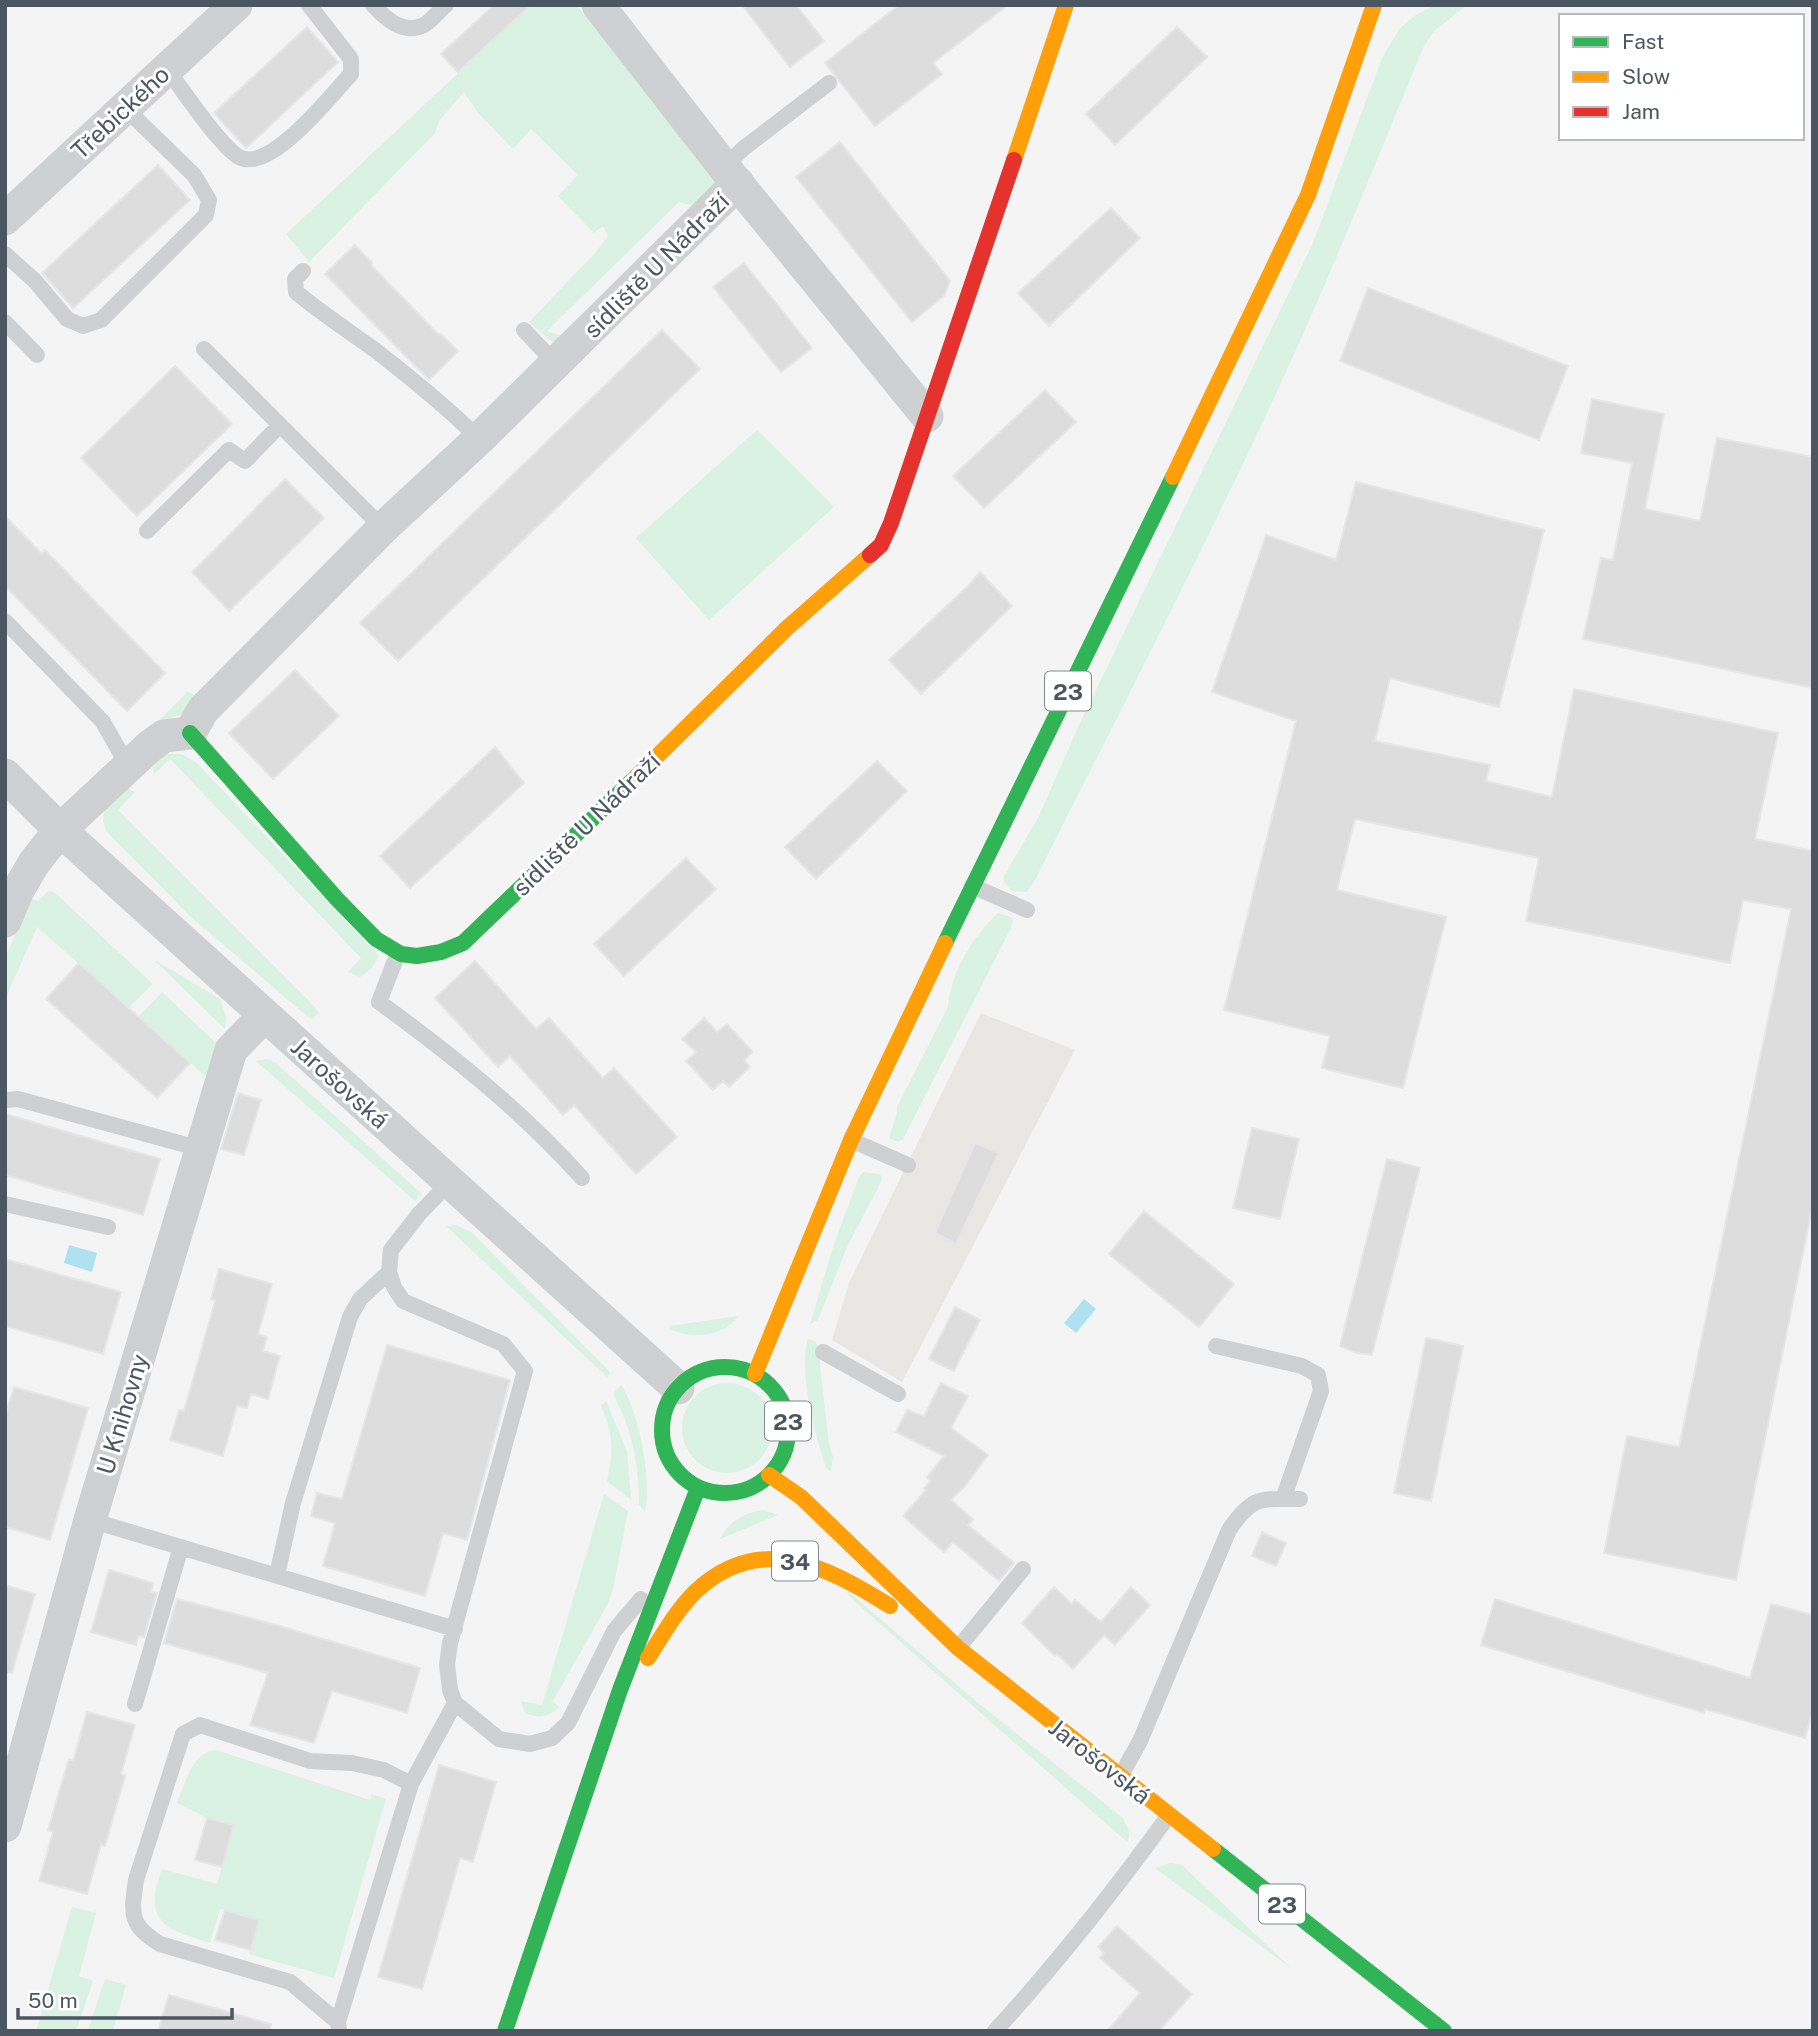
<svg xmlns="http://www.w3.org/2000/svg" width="1818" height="2036" font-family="'Public Sans',sans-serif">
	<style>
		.commercial { fill: #e8e7e3 }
		.green { fill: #d9f2e3 }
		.water { fill: #aee2f0 }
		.building { fill: #ddddde; stroke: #e5e6e7; stroke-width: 2 }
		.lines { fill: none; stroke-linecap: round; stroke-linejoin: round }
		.lane { stroke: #ced0d2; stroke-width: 16 }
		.street { stroke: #ced0d2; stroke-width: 33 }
		.fast { stroke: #30b455; stroke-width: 16 }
		.slow { stroke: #ff9f0a; stroke-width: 16 }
		.jam { stroke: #e5322d; stroke-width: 16 }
		.labels { text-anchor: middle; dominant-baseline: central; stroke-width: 6; stroke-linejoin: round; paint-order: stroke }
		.shield { fill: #fff; stroke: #808990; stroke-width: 2 }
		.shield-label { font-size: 23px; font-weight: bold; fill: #4a5661 }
		.street-label { font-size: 24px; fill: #4a5661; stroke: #fff }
	</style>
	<rect width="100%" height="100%" fill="#f4f4f4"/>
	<path class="commercial" d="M981,1013l94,37 -173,332 -70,-42 17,-57z"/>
	<path class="green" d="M531,5h45l140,159 3,9 -13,36 -27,-7 -132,129 24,8 -14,7 -28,-24 67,-70 12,-16 -5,-10 -9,7 -36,-37 20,-21 -47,-46 -18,20 -35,-36 -14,-21 -25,29 -4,12 -126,129 -23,-28z
		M1435,5h32l-33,26 -11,17c-42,102 -83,204 -128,304 -81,179 -172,353 -260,528l-8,12 -15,-1 -8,-9v-6l35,-60 40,-91 234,-482 69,-185 18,-30 16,-13z
		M757,430l77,77 -125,113 -73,-82z
		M187,692l13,5 -19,18 -23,6z
		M167,754h14l15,8 183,194 -8,13 -11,8 -12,-5 13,-14 -191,-199 -16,15 -2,-11z
		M127,788l8,4 -17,18 195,195 6,8 -7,6 -4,-2 -117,-100 -85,-86 -3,-11 2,-16z
		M48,891l6,1 99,92 -24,24 -92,-81 -32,73v-42l26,-60 7,3z
		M998,913l15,5 -2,10 -108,211 -5,3 -9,-4 8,-25v-6l51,-100c3,-35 24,-70 50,-94z
		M153,959l67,40 6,18 -1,12z
		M162,992l56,53 -13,31 -66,-60z
		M267,1059l9,4 146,131 -7,7 -159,-140z
		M863,1172l17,2 2,6 -35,67 -29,73 -8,4 24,-80 25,-67z
		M456,1225l15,7 139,140 -3,5 -161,-151z
		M738,1316c-15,22 -47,23 -69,13l1,-3z
		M808,1339l7,2 3,5 11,99 4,12 -2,14 -5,-3c-11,-34 -28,-95 -18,-129z
		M682 1428a45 45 0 1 1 90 0a45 45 0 1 1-90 0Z
		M621,1385c18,26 31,95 24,126l-6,-6c0,-40 -6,-73 -25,-109v-4z
		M606,1401l21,50 4,49 -24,-19c7,-31 6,-47 -6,-76z
		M604,1494l24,17 -15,79 -6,15 -54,96 6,6c-9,10 -21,12 -34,6l-4,-12 21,4z
		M764,1510l14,5 -58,24c9,-18 25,-27 44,-29z
		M842,1586l136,117 145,115c4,9 9,16 4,24l-274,-242z
		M216,1750l154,50 1,-6 15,5 -52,179 -85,-24 9,-35 -38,-10 -10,34c-45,-14 -68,-21 -48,-74l55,15 17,-58 -27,-8 -30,-15c8,-19 15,-51 39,-53z
		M1170,1863l12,2 110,104 -137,-101z
		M72,1907l24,6 -17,63 14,5 -17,50h-40z
		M105,1979l21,6 -13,46h-25z"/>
	<path class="water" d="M69,1245l28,8 -5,19 -28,-9z
		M1084,1299l12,10 -20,24 -12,-10z"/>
	<path class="building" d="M494,5h37l-73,67 -17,-18z
		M742,5h54l28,36 -34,26z
		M899,5h109l-75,58 9,11 -67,52 -50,-63z
		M307,27l31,35 -92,86 -32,-35z
		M1177,27l30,30 -92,88 -29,-31z
		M840,142l110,139 -6,15 -32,26 -116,-145z
		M158,165l32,35 -117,108 -31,-35z
		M1111,208l29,30 -91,88 -31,-33z
		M355,245l17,18 -1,2 68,70 2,-1 17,17 -29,29 -104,-106z
		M744,263l68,85 -31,24 -68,-85z
		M1368,288l200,78 -29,74 -199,-79z
		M662,330l38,39 -302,292 -38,-38z
		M175,366l57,58 -95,92 -56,-58z
		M1045,390l31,32 -92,86 -31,-32z
		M1592,399l72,15 -19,95 55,12 17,-83 96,19v231l-230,-49 18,-81 12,2 19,-97 -51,-10z
		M285,479l39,39 -95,93 -37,-39z
		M1356,482l188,48 -45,177 -109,-29 -15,63 115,24 -4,16 66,16 22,-108 204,44 -23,106 58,12v353l-77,376 -132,-27 23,-117 52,11 112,-538 -48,-9 -13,63 -204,-42 13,-63 -184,-39 -18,71 109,27 -43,171 -81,-20 8,-32 -106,-26 72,-289 -84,-29 54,-157 70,25z
		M5,516l37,38 3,-4 120,123 -38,38 -122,-125z
		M980,572l32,34 -91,88 -32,-34 79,-74z
		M295,670l44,46 -66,63 -44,-46z
		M495,747l29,36 -114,105 -30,-32z
		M877,761l30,30 -91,88 -31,-32z
		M686,858l30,31 -92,87 -30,-32z
		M475,961l61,68 13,-11 54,60 11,-10 63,69 -41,37 -62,-69 -11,10 -53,-59 -12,11 -63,-69z
		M79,963l111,100 -33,35 -111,-99z
		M704,1018l13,14 10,-8 26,28 -9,8 6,7 -21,20 -6,-6 -10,9 -27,-29 10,-9 -14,-13z
		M238,1093l23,7 -17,55 -23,-6z
		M5,1114l155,45 -17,56 -138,-40z
		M1252,1128l47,11 -19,80 -47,-11z
		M975,1143l24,10 -43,91 -21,-11z
		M1387,1159l33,9 -48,187 -15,-2 -17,-7z
		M1144,1211l90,73 -35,43 -90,-73z
		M5,1259l116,33 -18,62 -98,-28z
		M219,1269l53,15 -14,50 9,3 -4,14 17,5 -12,43 -17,-5 -4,14 -10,-2 -14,50 -53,-16 9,-30 5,1 31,-110 -4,-2z
		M955,1307l25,13 -26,51 -25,-12z
		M1426,1338l37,8 -32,155 -37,-8z
		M387,1345l123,35 -43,160 -24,-7 -18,63 -102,-30 12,-43 -24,-7 6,-23 25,6z
		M941,1383l27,13 -17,32 37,27 -23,31 -14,14 22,19 -5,6 46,38 -15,18 -46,-39 -9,10 -41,-36 23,-26 -2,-2 7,-7 -4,-4 17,-21 -48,-24 11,-22 17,6z
		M14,1387l74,21 -38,132 -45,-13v-110z
		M1262,1532l24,11 -10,23 -24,-10z
		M109,1570l44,13 -2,9 6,1 -13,44 -6,-1 -2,9 -45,-13z
		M5,1585l30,9 -23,79 -7,-1z
		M1054,1587l18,17 3,-4 26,22 30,-35 19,18 -35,40 -11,-10 -31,34 -16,-15 -2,2 -33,-33z
		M177,1599l96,25 147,44 -13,45 -75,-22 -18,52 -64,-18 18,-52 -104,-30z
		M1495,1599l255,79 21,-74 42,11v96l-8,27 -100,-29 -1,4 -223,-68z
		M87,1712l48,13 -14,49 4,2 -20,70 -4,-2 -14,50 -48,-13 14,-49 -5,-2 10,-35 11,-36 4,2z
		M439,1765l57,17 -23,80 -13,-4 -38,131 -44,-12z
		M207,1818l27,7 -12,42 -27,-7z
		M225,1910l34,10 -8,30 -36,-10z
		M1117,1926l75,68 -33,37h-52l33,-38 -40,-35 4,-5 -6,-6z
		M169,1995l102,29 -1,7h-112z"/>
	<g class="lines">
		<path class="lane" d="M373,5c13,14 30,30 51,20 7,-4 15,-14 22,-20
			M167,69c15,20 53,77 72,88 31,17 92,-62 112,-83v-15l-42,-54
			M724,167l20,-19 85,-65
			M5,254l30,27 32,38 16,7 18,-6 105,-105 3,-15 -15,-25 -69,-67
			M303,271l-8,8 1,13c25,21 53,39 79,58 36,28 72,57 104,89
			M5,322l32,33
			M524,330l32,34
			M204,349l179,179
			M147,531l82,-81 16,11 35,-36
			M5,621l98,101 26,46
			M972,886l55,24
			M398,953l-19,49c73,53 143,109 203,176
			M5,1100l13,-1 183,50
			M851,1140l57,25
			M450,1182l-31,32 -28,36 -2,22 5,15 9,14 100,43 22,27 -75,272 -3,22 3,25 5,13 44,36 31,5 22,-6 16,-15 46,-92 27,-32
			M5,1204l103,23
			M1216,1346l86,20 16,9 3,16 -38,108
			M823,1352l75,42
			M90,1520l365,109
			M277,1575l16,-72 57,-186 10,-18 29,-27
			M958,1648l65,-79
			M135,1704l46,-157
			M1120,1777l20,-36 89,-211c24,-35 31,-31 71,-31
			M338,2022l-48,-40 -130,-38c-31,-19 -29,-30 -24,-64l47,-146 17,-9 110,36 42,2 32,7 27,14
			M339,2029l-1,-7 73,-238 44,-81
			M995,2031c62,-68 120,-141 174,-216"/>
		<path class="street" d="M598,5l126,162 203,249
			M5,219l231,-214
			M5,775l55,55 618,558
			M5,921l12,-29 17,-29 26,-33 90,-84 14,-10 26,-3 13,-23 180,-182 96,-89 259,-256
			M5,1826l85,-306 141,-470 34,-35"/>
		<path class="fast" d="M190,733l147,166 39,40 25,15 16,2 24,-4 22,-9 173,-166
			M945,943l228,-466
			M662 1430a63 63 0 1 1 126 0a63 63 0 1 1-126 0Z
			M1213,1849l231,182
			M505,2031l115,-341 78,-202"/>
		<path class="slow" d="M1014,160l52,-155
			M1173,477l135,-282 66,-190
			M636,777l151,-149 83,-73
			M755,1374l96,-234 94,-197
			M769,1475l32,22 157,151 255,201
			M648,1658c14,-22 28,-47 47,-66 64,-61 131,-26 195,14"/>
		<path class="jam" d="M870,555l11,-10 10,-22 123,-363"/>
	</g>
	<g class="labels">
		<g class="shield">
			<rect x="1045" y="671.5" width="46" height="39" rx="5"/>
			<rect x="765" y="1401.5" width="46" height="39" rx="5"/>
			<rect x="772" y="1541.5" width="46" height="39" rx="5"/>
			<rect x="1259" y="1884.5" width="46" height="39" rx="5"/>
		</g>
		<g class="shield-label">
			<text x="1068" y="691">23</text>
			<text x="788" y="1421">23</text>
			<text x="795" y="1561">34</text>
			<text x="1282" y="1904">23</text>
		</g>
		<g class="street-label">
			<text transform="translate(120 112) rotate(-43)">Třebického</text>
			<text transform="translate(656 265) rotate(-45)">sídliště U Nádraží</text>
			<text transform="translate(586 824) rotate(-44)">sídliště U Nádraží</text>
			<text transform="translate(340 1083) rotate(42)">Jarošovská</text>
			<text transform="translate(122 1414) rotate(-73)">U Knihovny</text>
			<text transform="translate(1100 1761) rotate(38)">Jarošovská</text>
		</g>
	</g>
	<rect width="1818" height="2036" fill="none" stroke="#4a5661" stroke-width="14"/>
	<rect x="1559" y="14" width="245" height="126" fill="#ffffff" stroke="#b7bbc0" stroke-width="2"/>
	<rect x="1573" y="37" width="35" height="10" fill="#30b455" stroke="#b7bbc0" stroke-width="2"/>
	<text x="1622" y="49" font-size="21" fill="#4a5661">Fast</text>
	<rect x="1573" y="72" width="35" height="10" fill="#ff9f0a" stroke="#b7bbc0" stroke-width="2"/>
	<text x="1622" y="84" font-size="21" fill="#4a5661">Slow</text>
	<rect x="1573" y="107" width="35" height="10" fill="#e5322d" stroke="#b7bbc0" stroke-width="2"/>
	<text x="1622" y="119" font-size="21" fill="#4a5661">Jam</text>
	<path d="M18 2008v10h214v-10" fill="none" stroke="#4a5661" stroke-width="3.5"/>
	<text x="28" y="2008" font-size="21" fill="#4a5661" stroke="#ffffff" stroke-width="5" paint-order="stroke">50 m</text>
</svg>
